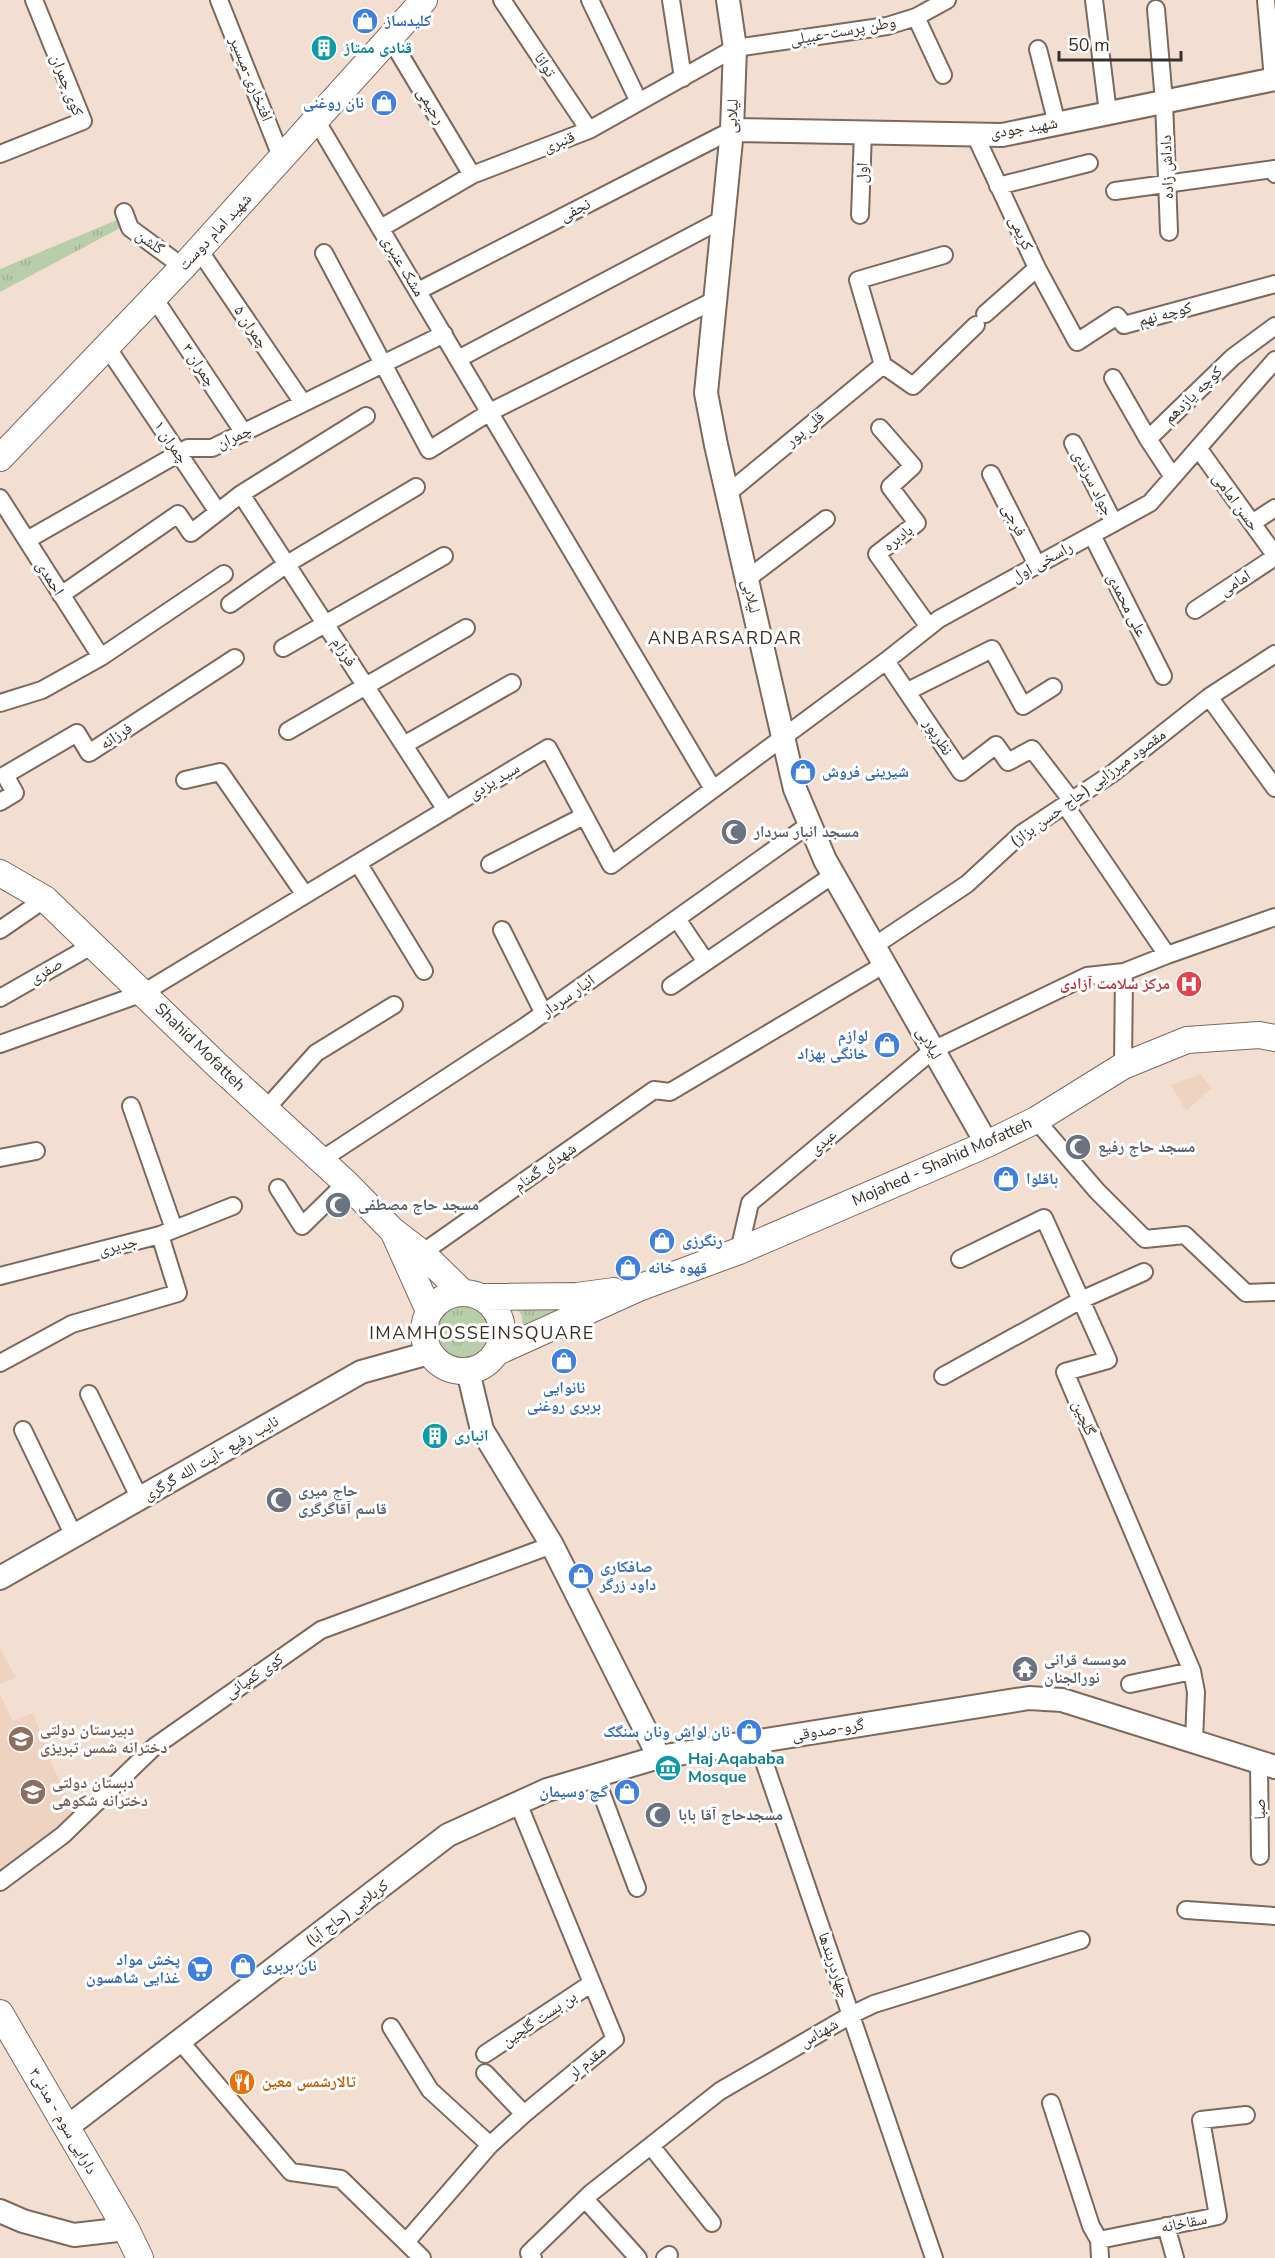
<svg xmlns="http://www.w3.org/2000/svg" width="1275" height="2258" font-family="'Nunito Sans','Noto Naskh Arabic',sans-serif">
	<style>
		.built { fill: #edd3c0 }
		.grass { fill: url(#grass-tufts) }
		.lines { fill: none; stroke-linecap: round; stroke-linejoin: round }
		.street-casing { stroke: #7b695d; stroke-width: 20 }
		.secondary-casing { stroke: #7b695d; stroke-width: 26 }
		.primary-casing { stroke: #7b695d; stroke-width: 28 }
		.street { stroke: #fff; stroke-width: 16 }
		.secondary { stroke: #fff; stroke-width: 22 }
		.primary { stroke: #fff; stroke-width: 26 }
		.labels { text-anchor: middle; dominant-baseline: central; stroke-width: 6; stroke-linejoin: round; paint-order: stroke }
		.shop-label { font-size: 16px; font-weight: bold; fill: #366cbe; stroke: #fff; text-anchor: start }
		.street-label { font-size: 16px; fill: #37302a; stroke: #fff }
		.culture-label { font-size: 16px; font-weight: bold; fill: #0d838f; stroke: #fff; text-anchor: start }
		.worship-label { font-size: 16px; font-weight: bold; fill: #5b616d; stroke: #fff; text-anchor: start }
		.health-label { font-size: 16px; font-weight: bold; fill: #be3a42; stroke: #fff; text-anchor: end }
		.education-label { font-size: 16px; font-weight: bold; fill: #785e54; stroke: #fff; text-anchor: start }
		.food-label { font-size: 16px; font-weight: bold; fill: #c56008; stroke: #fff; text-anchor: start }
		.neighbourhood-label { font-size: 18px; letter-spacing: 1.5px; fill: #3c2d22; stroke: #fff }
	</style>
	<defs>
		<pattern id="grass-tufts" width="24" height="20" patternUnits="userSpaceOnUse" patternTransform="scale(1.5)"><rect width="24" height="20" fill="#b8ceaa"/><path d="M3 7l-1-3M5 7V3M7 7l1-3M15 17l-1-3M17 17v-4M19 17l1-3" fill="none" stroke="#9fb192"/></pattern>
	</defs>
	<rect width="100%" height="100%" fill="#f3dfd1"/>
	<path class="built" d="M1200,1074l12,14 -26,23 -15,-26z
		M0,1648l16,30 -16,6z
		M0,1694l13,27 20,-8 18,49 25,54 -76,58z"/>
	<path class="grass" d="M119,219l3,8 -122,65v-23z
		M437 1332a28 28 0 1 1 56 0a28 28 0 1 1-56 0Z
		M516,1307l64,2 -57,28 -1,-21z"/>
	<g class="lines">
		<defs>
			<path id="street" d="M219,0l63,159
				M502,0l87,130
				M590,0l49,102
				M671,0l12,78
				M1094,0l14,113
				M1266,0l7,79
				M1156,9l8,92 5,131
				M916,17l27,58
				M390,38l82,137
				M1038,49l19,75
				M316,120l397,669
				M975,135l62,133 -52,46
				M0,154l83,-33 -49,-121
				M998,186l91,-23
				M1115,191l159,-22 1,5
				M124,212l6,16 53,39
				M860,215l3,-83
				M381,228l91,-53 117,-45 146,-82 152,-22 29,-9 31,-17
				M199,250l104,153
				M324,253l105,197 61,-38 225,-112
				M1037,268l40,74 40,-26 7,9 151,-41
				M418,291l314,-161
				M154,298l90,135
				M107,347l111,165 23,-18 125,-78
				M458,359l265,-140
				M883,365l-25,-85 86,-25
				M1113,378l35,61
				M880,428l33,38 -23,21 27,36 -40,31 52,73
				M1073,443l41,80
				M1198,448l77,107
				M991,474l46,91
				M1173,477l-25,-38 85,-82 42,-31
				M241,494l205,316
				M727,494l156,-129 30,21 63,-61
				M0,498l101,159
				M1252,523l23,-15
				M1092,535l71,141
				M27,540l161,-92h24l232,-114
				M747,579l79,-60
				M61,595l117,-81 13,19 27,-21
				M230,604l57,-40 129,-77
				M1195,610l80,-53
				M283,648l161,-92
				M886,661l75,111 35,-27 12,17 24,-13 40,52
				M908,691l84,-42 31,57 30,-19
				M1209,697l66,91
				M0,703l42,-13 59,-33 123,-83
				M288,731l178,-103
				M404,745l108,-62
				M185,780l35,-8 85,123
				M0,802l15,-9 -10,-18 72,-42 12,20 146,-95
				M1065,805l102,150
				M358,863l66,108
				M490,864l94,-48
				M677,919l29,43
				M0,930l45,-31
				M502,930l42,84
				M874,946l93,-62 54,-50 92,-61 96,-76 66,-43
				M671,986l162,-111
				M0,998l93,-53
				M0,1044l143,-51 405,-245 63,117 275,-204 53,-42 211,-116 125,-143
				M1123,1066l1,-94 43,-17 108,-38
				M131,1106l43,123
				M266,1109l50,-56 78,-48
				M1036,1120l61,71 48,48 40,-4 61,58 29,-1
				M0,1158l36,-7
				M321,1160l206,-135 283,-201
				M278,1188l24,38 44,-43
				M739,1251l11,-48 183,-153 154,-74 37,-4
				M422,1253l232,-163 16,2 215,-128
				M960,1259l84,-41 64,142 -43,12 127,299 4,21 -2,49
				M0,1276l160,-41 73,-29
				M0,1363l72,-39 106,-31 -18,-58
				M943,1376l138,-76 63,-28
				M89,1394l51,105
				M23,1430l51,106
				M1130,1684l62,-13
				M757,1741l177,517
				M1259,1762l1,94
				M595,1776l42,112
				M0,1882l63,-47 91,-88 167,-117 231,-85
				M1186,1910l89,6
				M391,2027l39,63 60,55
				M180,2041l111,131 50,7 81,79
				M485,2054l107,-71
				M485,2073l39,41
				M1051,2103l40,123 8,14
				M651,2146l61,77
				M585,2199l53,59
				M1166,2226l9,32
				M406,2242l84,-97 34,-31 91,-75 -97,-236
				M533,2258l-4,-5 62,-60 129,-102 131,-76 23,-11 207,-64
				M665,2258l4,-3
				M1100,2258l-1,-18 119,-24 -17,-96 45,-5"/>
			<path id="secondary" d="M728,0l7,48 -3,82 -26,263 10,52 79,344 30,71 162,284
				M732,130l270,5 273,-56
				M468,1371l14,59 70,115 107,212 370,-59 33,2 213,67
				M0,1578l361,-206 68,-19
				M66,2128l382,-293 99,-45 112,-33
				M0,2211l23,10 51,14 52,-6"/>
			<path id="primary" d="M0,458l183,-191 241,-267
				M0,873l45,26 171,165 130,119 46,47 30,23 40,39
				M394,1233l35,78
				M424 1332a39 39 0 1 1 78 0a39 39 0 1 1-78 0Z
				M482,1297l95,-1 37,-5
				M497,1352l144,-65 98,-36 248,-107 49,-24 87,-54 64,-26 72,-5 16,3
				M0,2013l126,216 14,29"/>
		</defs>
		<use href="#street" class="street-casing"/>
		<use href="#secondary" class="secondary-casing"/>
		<use href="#primary" class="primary-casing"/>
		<use href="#street" class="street"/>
		<use href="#secondary" class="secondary"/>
		<use href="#primary" class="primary"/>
	</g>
	<defs>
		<symbol id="shop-disc" viewBox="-11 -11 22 22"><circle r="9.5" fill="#3f7fe0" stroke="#fff"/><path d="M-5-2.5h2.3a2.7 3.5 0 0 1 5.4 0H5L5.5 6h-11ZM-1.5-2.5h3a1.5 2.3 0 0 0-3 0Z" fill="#fff"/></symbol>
		<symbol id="building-disc" viewBox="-11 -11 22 22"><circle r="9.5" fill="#0f9aa8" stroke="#fff"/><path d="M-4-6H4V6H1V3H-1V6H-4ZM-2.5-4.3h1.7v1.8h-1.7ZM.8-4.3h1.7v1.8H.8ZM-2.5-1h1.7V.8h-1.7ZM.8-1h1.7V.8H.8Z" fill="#fff"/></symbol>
		<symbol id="mosque-disc" viewBox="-11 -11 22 22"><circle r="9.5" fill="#6b7280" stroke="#fff"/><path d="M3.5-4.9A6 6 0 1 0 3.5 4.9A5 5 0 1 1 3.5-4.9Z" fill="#fff"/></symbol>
		<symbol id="hospital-disc" viewBox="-11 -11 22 22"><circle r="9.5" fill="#e0444e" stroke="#fff"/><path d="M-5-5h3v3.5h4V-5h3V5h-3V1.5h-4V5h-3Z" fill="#fff"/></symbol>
		<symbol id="temple-disc" viewBox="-11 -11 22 22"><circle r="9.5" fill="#6b7280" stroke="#fff"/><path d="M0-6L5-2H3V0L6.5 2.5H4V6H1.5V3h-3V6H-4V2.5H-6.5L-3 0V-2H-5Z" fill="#fff"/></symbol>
		<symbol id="school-disc" viewBox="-11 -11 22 22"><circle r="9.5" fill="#8d6e63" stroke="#fff"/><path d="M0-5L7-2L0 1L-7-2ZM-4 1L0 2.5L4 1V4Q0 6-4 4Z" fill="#fff"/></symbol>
		<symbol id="museum-disc" viewBox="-11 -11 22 22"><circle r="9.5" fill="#0f9aa8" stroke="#fff"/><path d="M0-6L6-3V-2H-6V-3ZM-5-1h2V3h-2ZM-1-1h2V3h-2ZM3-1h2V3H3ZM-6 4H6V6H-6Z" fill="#fff"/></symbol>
		<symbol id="supermarket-disc" viewBox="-11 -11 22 22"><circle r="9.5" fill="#3f7fe0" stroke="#fff"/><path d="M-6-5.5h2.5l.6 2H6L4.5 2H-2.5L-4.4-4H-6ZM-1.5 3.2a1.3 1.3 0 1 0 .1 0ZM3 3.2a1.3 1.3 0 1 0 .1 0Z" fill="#fff"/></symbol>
		<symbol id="restaurant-disc" viewBox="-11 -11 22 22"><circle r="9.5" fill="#e8710a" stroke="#fff"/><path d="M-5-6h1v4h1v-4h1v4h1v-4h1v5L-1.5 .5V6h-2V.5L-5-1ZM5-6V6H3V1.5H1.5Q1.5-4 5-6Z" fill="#fff"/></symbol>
	</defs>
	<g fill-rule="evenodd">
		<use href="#shop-disc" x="350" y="6" width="30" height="30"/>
		<use href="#building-disc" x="309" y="33" width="30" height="30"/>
		<use href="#shop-disc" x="369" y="88" width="30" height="30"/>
		<use href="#shop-disc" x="788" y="757" width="30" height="30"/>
		<use href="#mosque-disc" x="719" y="817" width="30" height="30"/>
		<use href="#hospital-disc" x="1174" y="969" width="30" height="30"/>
		<use href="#shop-disc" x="872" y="1030" width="30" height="30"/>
		<use href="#mosque-disc" x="1063" y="1132" width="30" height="30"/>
		<use href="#shop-disc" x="991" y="1164" width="30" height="30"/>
		<use href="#mosque-disc" x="323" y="1190" width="30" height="30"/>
		<use href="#shop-disc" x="647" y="1226" width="30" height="30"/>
		<use href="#shop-disc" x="613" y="1253" width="30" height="30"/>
		<use href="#shop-disc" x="549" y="1346" width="30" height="30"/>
		<use href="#building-disc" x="420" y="1421" width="30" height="30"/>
		<use href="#mosque-disc" x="264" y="1485" width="30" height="30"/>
		<use href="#shop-disc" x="566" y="1561" width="30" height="30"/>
		<use href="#temple-disc" x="1010" y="1654" width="30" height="30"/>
		<use href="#shop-disc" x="734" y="1717" width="30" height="30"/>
		<use href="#school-disc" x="6" y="1724" width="30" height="30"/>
		<use href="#museum-disc" x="653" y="1753" width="30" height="30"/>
		<use href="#school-disc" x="18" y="1777" width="30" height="30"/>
		<use href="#shop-disc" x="612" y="1777" width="30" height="30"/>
		<use href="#mosque-disc" x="643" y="1800" width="30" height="30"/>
		<use href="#shop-disc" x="228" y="1951" width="30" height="30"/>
		<use href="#supermarket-disc" x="185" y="1954" width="30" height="30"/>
		<use href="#restaurant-disc" x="227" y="2067" width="30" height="30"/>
	</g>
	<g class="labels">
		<g class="shop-label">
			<text x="385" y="21">کلیدساز</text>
			<text x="364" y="103" text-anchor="end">نان روغنی</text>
			<text x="822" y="772">شیرینی فروش</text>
			<text x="868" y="1036" text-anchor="end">لوازم<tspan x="868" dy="18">خانگی بهزاد</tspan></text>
			<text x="1026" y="1179">باقلوا</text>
			<text x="682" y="1241">رنگرزی</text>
			<text x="648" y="1268">قهوه خانه</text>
			<text x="564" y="1388" text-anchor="middle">نانوایی<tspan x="564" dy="18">بربری روغنی</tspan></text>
			<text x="600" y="1567">صافکاری<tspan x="600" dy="18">داود زرگر</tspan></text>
			<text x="730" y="1732" text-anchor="end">نان لواش ونان سنگک</text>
			<text x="608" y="1792" text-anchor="end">گچ وسیمان</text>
			<text x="180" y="1960" text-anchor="end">پخش مواد<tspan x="180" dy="18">غذایی شاهسون</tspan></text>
			<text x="262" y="1966">نان بربری</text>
		</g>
		<g class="street-label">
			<text transform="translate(843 31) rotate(-10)">وطن پرست-عبیلی</text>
			<text transform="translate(545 65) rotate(56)">توانا</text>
			<text transform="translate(251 79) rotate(68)">افتخاری-میسیر</text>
			<text transform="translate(67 85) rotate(69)">کوی چمران</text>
			<text transform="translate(431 106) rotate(59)">رحیمی</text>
			<text transform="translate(732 116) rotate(-87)">لیلابی</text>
			<text transform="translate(1024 128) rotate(-9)">شهید جودی</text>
			<text transform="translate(559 142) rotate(-21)">قنبری</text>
			<text transform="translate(1167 167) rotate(-92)">داداش زاده</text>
			<text transform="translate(862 173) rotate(-88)">اول</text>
			<text transform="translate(575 210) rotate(-27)">نجفی</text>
			<text transform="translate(215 232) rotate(-47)">شهید امام دوست</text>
			<text transform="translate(1021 233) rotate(65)">کریمی</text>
			<text transform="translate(150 242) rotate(36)">گلشن</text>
			<text transform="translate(403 266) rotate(59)">مشک عنبری</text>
			<text transform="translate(1165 314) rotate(-15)">کوچه نهم</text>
			<text transform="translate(251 327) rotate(56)">چمران ۵</text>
			<text transform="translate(199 365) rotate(57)">چمران ۳</text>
			<text transform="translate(1193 395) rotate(-44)">کوچه یازدهم</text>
			<text transform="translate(805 429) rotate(-40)">قلی پور</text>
			<text transform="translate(234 437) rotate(-25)">چمران</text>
			<text transform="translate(171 442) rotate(56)">چمران ۱</text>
			<text transform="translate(1093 483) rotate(63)">جواد سرندی</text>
			<text transform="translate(1236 502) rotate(54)">حسن امامی</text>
			<text transform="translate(1014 520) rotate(63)">فرجی</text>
			<text transform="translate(898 538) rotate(-38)">بادبره</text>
			<text transform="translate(1042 562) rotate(-29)">راسخی اول</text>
			<text transform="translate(50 578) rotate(58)">احمدی</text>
			<text transform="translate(1235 583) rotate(-33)">امامی</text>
			<text transform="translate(751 596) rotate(77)">لیلابی</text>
			<text transform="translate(1127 605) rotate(63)">علی محمدی</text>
			<text transform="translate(344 652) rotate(57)">فرزام</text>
			<text transform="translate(116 736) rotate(-33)">فرزانه</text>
			<text transform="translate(938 737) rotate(57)">نظرپور</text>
			<text transform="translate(494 781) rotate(-31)">سید یزدی</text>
			<text transform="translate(1088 788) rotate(-36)">مقصود میرزایی (حاج حسن بزاز)</text>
			<text transform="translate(46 971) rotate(-30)">صفری</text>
			<text transform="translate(568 996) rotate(-35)">انبار سردار</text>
			<text transform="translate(929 1043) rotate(60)">لیلابی</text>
			<text transform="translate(200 1047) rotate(44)">Shahid Mofatteh</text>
			<text transform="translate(823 1142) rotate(-40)">عبدی</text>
			<text transform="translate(942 1162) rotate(-24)">Mojahed - Shahid Mofatteh</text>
			<text transform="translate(545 1167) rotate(-35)">شهدای گمنام</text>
			<text transform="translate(118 1246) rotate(-14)">جدیری</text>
			<text transform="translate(1084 1418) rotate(67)">گلچین</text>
			<text transform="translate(211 1458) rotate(-30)">نایب رفیع -آیت الله گرگری</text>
			<text transform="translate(254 1676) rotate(-34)">کوی کمپانی</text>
			<text transform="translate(828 1730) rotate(-9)">گرو-صدوقی</text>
			<text transform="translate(1260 1809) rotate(-90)">صبا</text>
			<text transform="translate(347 1913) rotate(-37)">کربلایی (حاج آبا)</text>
			<text transform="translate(834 1965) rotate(71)">چهاردربندها</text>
			<text transform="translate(539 2019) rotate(-34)">بن بست گلچین</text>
			<text transform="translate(819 2033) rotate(-30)">شهناس</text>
			<text transform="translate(587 2062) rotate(-39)">مقدم لر</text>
			<text transform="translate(63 2121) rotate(60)">دارایی سوم - مدنی۳</text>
			<text transform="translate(1184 2223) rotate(-11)">سقاخانه</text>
		</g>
		<g class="culture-label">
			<text x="344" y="48">قنادی ممتاز</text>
			<text x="454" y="1436">انباری</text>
			<text x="688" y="1759">Haj Aqababa<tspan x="688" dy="18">Mosque</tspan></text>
		</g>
		<g class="worship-label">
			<text x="754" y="832">مسجد انبار سردار</text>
			<text x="1098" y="1147">مسجد حاج رفیع</text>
			<text x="358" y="1205">مسجد حاج مصطفی</text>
			<text x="298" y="1491">حاج میری<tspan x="298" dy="18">قاسم آقاگرگری</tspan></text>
			<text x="1044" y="1660">موسسه قرانی<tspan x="1044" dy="18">نورالجنان</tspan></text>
			<text x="678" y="1815">مسجدحاج آقا بابا</text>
		</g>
		<g class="health-label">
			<text x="1170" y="984">مرکز سلامت آزادی</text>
		</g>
		<g class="education-label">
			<text x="40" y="1730">دبیرستان دولتی<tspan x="40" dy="18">دخترانه شمس تبریزی</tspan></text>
			<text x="52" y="1783">دبستان دولتی<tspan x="52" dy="18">دخترانه شکوهی</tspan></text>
		</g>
		<g class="food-label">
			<text x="262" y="2082">تالارشمس معین</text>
		</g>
		<g class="neighbourhood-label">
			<text x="725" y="638">ANBARSARDAR</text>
			<text x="482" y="1333">IMAMHOSSEINSQUARE</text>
		</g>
	</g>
	<path d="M1059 51v9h122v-9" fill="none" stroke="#37302a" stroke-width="3"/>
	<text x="1068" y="51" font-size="18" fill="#37302a" stroke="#ffffff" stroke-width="4.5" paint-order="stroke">50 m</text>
</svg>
